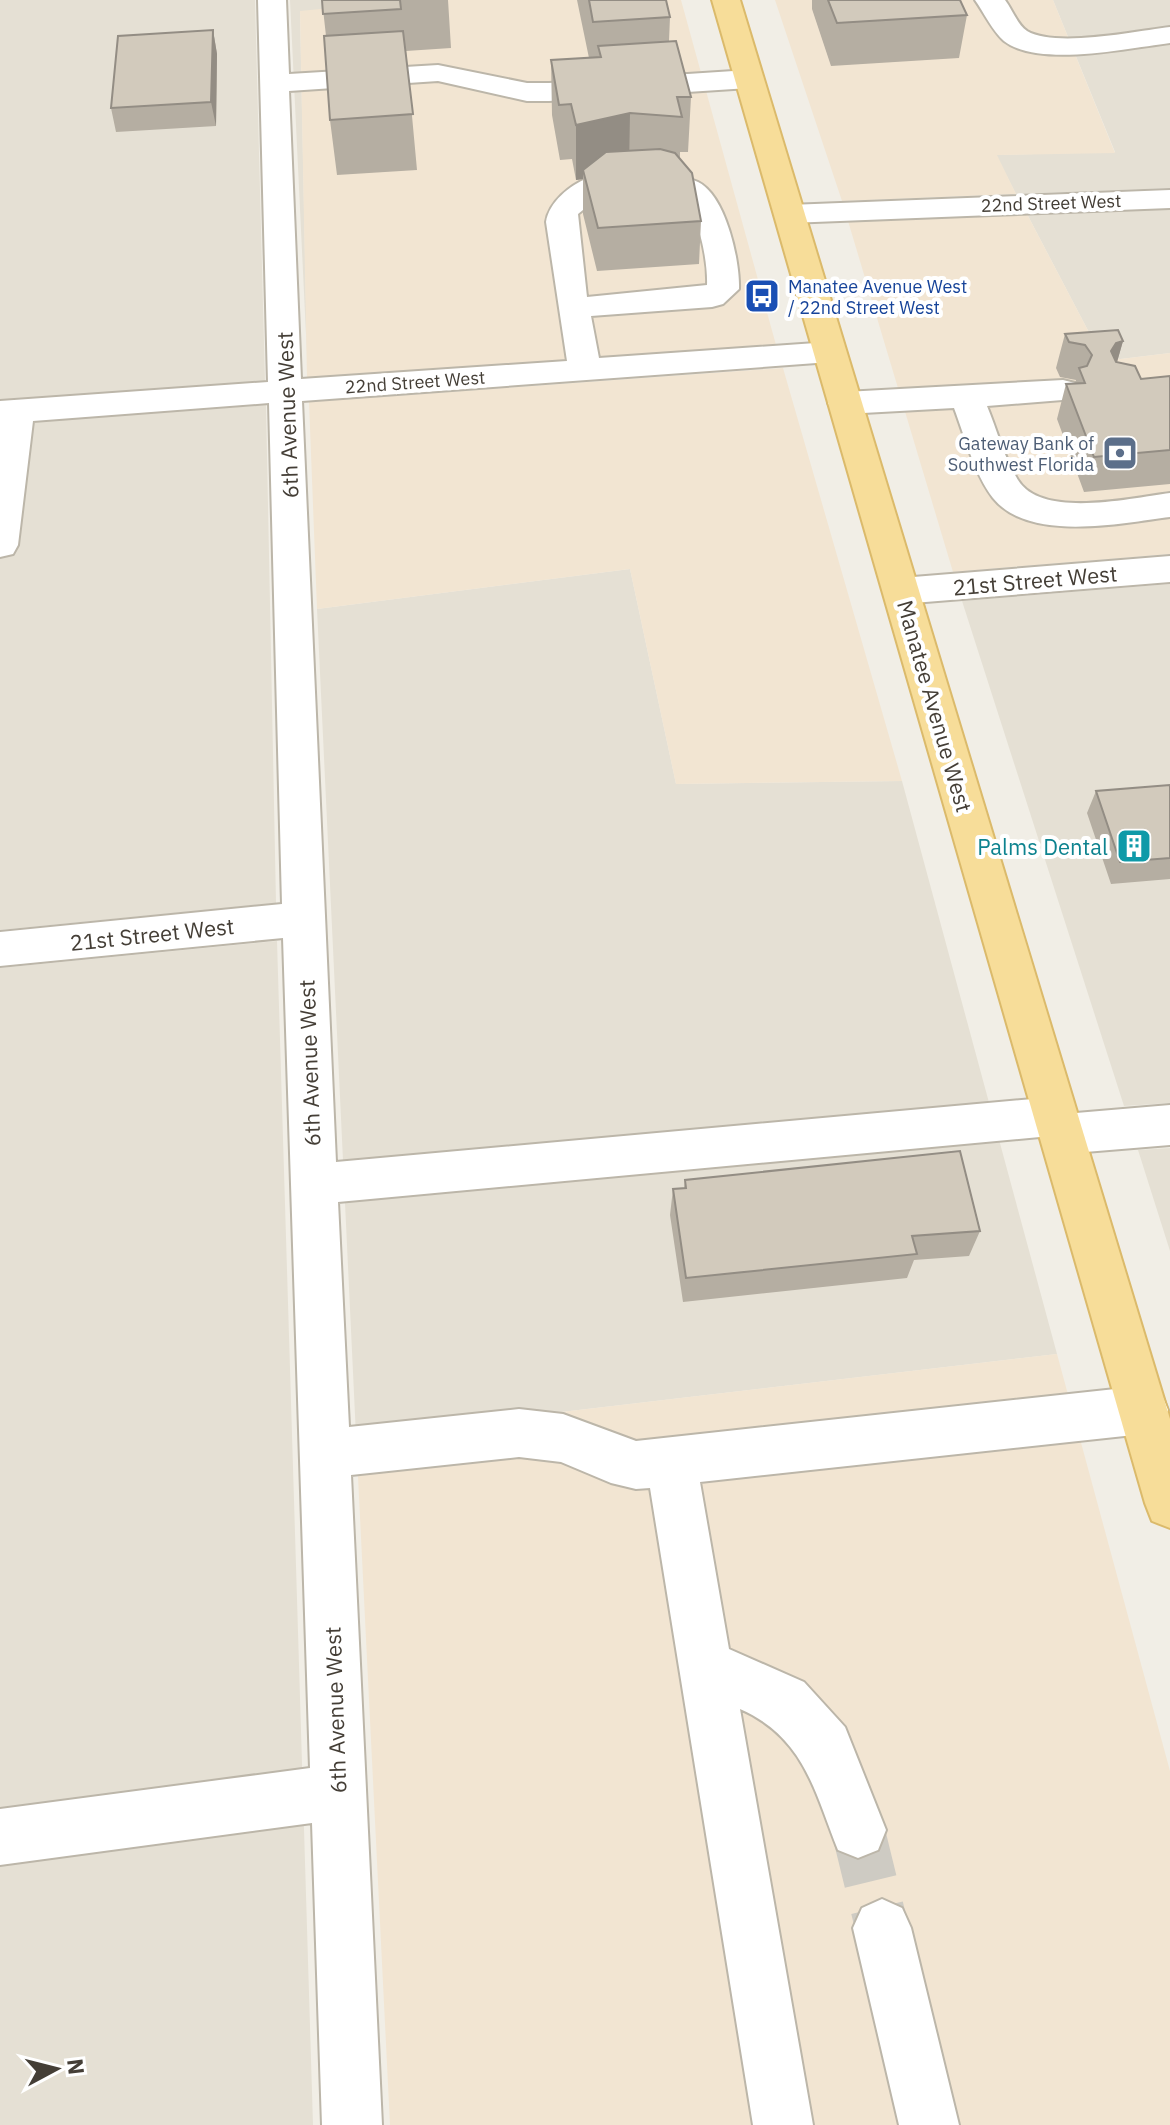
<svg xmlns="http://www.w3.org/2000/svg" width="1170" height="2125" font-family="'IBM Plex Sans',sans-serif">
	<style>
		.residential { fill: #e5e0d4 }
		.commercial { fill: #f2e5d2 }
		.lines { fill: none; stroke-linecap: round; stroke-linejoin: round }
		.minor-tunnel { stroke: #cecbc3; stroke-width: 53; stroke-dasharray: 53 27; stroke-linecap: butt }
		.minor-casing { stroke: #bcb6a9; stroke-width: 4 }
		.major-casing { stroke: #dbba6b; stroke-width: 4 }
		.minor { fill: #fff; fill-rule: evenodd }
		.major { fill: #f7dd99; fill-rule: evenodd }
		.wall { fill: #b5aea2 }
		.shaded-wall { fill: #938d84 }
		.building { fill: #d2cabc; stroke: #938d84; stroke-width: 2 }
		.labels { text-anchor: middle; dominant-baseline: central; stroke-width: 8; stroke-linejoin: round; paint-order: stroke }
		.far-street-label { font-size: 18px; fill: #443e36; stroke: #fff }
		.far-transit-label { font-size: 18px; fill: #164399; stroke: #fff; text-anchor: start }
		.far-service-label { font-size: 18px; fill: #4e5e75; stroke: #fff; text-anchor: end }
		.street-label { font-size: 22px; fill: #443e36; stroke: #fff }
		.culture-label { font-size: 22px; fill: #0d838f; stroke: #fff; text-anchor: end }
	</style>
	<rect width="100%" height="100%" fill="#f1eee6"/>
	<path class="residential" d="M0,0h255l10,381 -265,19z
		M290,0h123l-113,12 7,343z
		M1053,0h117v188l-154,6 -20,-39 119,-3z
		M1170,209v144l-66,8 -77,-147z
		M266,405l10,498 -276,27v-506z
		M630,569l46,215 226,-3 155,573 -701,82 -39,-827z
		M1170,584v519l-46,3 -162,-505z
		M277,941l36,1184h-313v-1157z
		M1170,1148v103l-32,-101z"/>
	<path class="commercial" d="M413,0h268l95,345 -469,33 -7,-367z
		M775,0h278l62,153 -118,2 19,39 -174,7z
		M1027,214l77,147 66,-8v201l-217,18 -105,-351z
		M783,368l119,413 -226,3 -46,-215 -313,40 -8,-207z
		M1057,1354l113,417v354h-780l-34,-689z"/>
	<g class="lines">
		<path class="minor-tunnel" d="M858,1830l24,98"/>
		<defs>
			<path id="minor" d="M258,0h28l3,74 149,-9 89,18h22l200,-13 10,3 4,6 -4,6 -10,3 -200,13h-22l-89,-20 -149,10 12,288 266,-18 -21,-139c3,-20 24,-37 42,-44 34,-9 78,-11 110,4 28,14 42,79 41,107l-16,15 -11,3 -121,9 8,42 231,-16 12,3 4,7 -4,7 -12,3 -528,39 34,761 719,-65 16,5 5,11 94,-8v40l-109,9 -16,-6 -5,-11 -702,65 11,225 170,-18 44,5 73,27 507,-55 18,7 7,17 -7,17 -18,7 -443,48 29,167 75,33 41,45 41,103 -8,20 -20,8 -20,-8c-24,-60 -34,-113 -98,-141l73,416h-60l-103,-637 -14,1 -25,-6 -50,-21 -42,-5 -168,18 31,650h-60l-10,-302 -312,42v-56l310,-41 -27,-830 -283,28v-34l282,-28 -13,-501 -236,18 -15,124 -5,9 -13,3v-156l268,-19zM659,189c6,2 14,4 19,7 21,12 30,67 29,89l-120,12 -9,-83 26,-21z
				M975,0h30c7,9 12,24 22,31 29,17 109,0 143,-4v16c-41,5 -132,25 -166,-2 -11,-9 -21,-30 -29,-41z
				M1170,190v18l-381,15 -11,-3 -4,-6 4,-6 11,-3z
				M1063,380l12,3 5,8 -5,8 -88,7c10,24 17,52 31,74 24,39 113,18 152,13v24c-49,6 -141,26 -177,-19 -19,-25 -28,-61 -39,-90l-109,6 -12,-3 -5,-8 5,-8 12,-3z
				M1170,556v26l-269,22 -13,-4 -5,-9 5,-9 13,-4z
				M882,1899l20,9 9,20 48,197h-60l-46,-197 9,-20z"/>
			<path id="major" d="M712,0h28l430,1419v109l-18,-7 -7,-18z"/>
		</defs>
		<use href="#minor" class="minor-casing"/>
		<use href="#major" class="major-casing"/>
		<use href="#minor" class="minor"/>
		<use href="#major" class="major"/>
	</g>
	<path class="wall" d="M322,0h126l3,48 -45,3 11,119 -80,5 -7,-55 -4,-84z
		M577,0h89l4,17 -1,24 22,56 -3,55h-8v7l21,62 -2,43 -102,7 -14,-57v-35l-7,1 -4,-21 -12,1 -8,-45 -1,-55 38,-2z
		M812,0h148l7,15 -8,43 -128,8 -19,-57z
		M213,30l4,24 -1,72 -100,6 -5,-24z
		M1065,334l58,7 -6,21 24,17 29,-3v108l-86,8 -27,-73 9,-35 9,-1 1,-3 -16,-3 -4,-9z
		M1170,785v94l-59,5 -24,-71 9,-22z
		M685,1180l295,51 -11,25 -55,4 -7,18 -224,24 -13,-87 3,-26 11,-1z"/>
	<path class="shaded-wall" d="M213,30l4,24 -1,72 -5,-24z
		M630,113l-1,55 -46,2v9l-7,1v-55z
		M1123,341l-10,35 -2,-25 5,-8z"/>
	<path class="building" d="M322,0h78l1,9 -78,5z
		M589,0h77l4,17 -77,5z
		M828,0h132l7,15 -130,8z
		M213,30l-2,72 -100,6 7,-72z
		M403,31l10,83 -83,6 -6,-84z
		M676,41l15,56h-14l5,20 -52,-4 -54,12 -5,-21 -12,1 -8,-45 50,-3 -3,-11z
		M660,149l15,4 17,20 9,48 -103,7 -15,-58 23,-18z
		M1118,330l5,11 -7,2 -5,8 5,11 19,4 6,13 29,-3v74l-76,7 -28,-73 19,-1 -6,-15 8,-2 5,-11 -7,-10 -16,-3 -4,-8z
		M1170,785v73l-50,4 -24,-71z
		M960,1151l20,80 -68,5 5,18 -231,24 -13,-89 13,-1 -1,-8z"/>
	<defs>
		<symbol id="bus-square" viewBox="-11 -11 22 22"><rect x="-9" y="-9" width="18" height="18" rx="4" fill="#1a4fb4" stroke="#fff"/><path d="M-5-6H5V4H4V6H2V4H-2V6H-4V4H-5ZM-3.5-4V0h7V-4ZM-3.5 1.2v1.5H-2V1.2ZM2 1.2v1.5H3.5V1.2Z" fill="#fff"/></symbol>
		<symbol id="bank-square" viewBox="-11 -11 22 22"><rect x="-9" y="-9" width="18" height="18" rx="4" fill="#5c6f8a" stroke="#fff"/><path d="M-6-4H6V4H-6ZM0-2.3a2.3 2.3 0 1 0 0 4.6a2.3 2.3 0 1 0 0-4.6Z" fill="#fff"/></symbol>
		<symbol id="building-square" viewBox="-11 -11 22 22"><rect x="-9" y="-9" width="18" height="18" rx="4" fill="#0f9aa8" stroke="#fff"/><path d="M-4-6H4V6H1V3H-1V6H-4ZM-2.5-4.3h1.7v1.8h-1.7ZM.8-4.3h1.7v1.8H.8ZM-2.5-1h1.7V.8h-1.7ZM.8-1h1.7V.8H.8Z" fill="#fff"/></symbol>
	</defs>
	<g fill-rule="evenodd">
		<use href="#bus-square" x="742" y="276" width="40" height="40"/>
		<use href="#bank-square" x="1100" y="433" width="40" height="40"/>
		<use href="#building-square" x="1114" y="826" width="40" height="40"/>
	</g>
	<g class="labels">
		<g class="far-street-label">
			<text transform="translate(1051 203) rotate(-2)">22nd Street West</text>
			<text transform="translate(415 382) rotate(-4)">22nd Street West</text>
		</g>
		<g class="far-transit-label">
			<text x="788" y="286">Manatee Avenue West<tspan x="788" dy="21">/ 22nd Street West</tspan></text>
		</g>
		<g class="far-service-label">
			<text x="1094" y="443">Gateway Bank of<tspan x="1094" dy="21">Southwest Florida</tspan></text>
		</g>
		<g class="street-label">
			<text transform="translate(287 415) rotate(-92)">6th Avenue West</text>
			<text transform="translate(1035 580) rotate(-5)">21st Street West</text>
			<text transform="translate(935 706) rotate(74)">Manatee Avenue West</text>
			<text transform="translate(152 934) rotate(-6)">21st Street West</text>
			<text transform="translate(309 1063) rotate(-92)">6th Avenue West</text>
			<text transform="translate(335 1710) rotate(-92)">6th Avenue West</text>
		</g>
		<g class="culture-label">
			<text x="1108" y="846">Palms Dental</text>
		</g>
	</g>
	<g transform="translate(56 2069) rotate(83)" stroke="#ffffff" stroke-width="6" paint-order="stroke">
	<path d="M0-6L14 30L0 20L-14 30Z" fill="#443e36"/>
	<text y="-12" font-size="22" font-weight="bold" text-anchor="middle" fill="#443e36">N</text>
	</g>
</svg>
